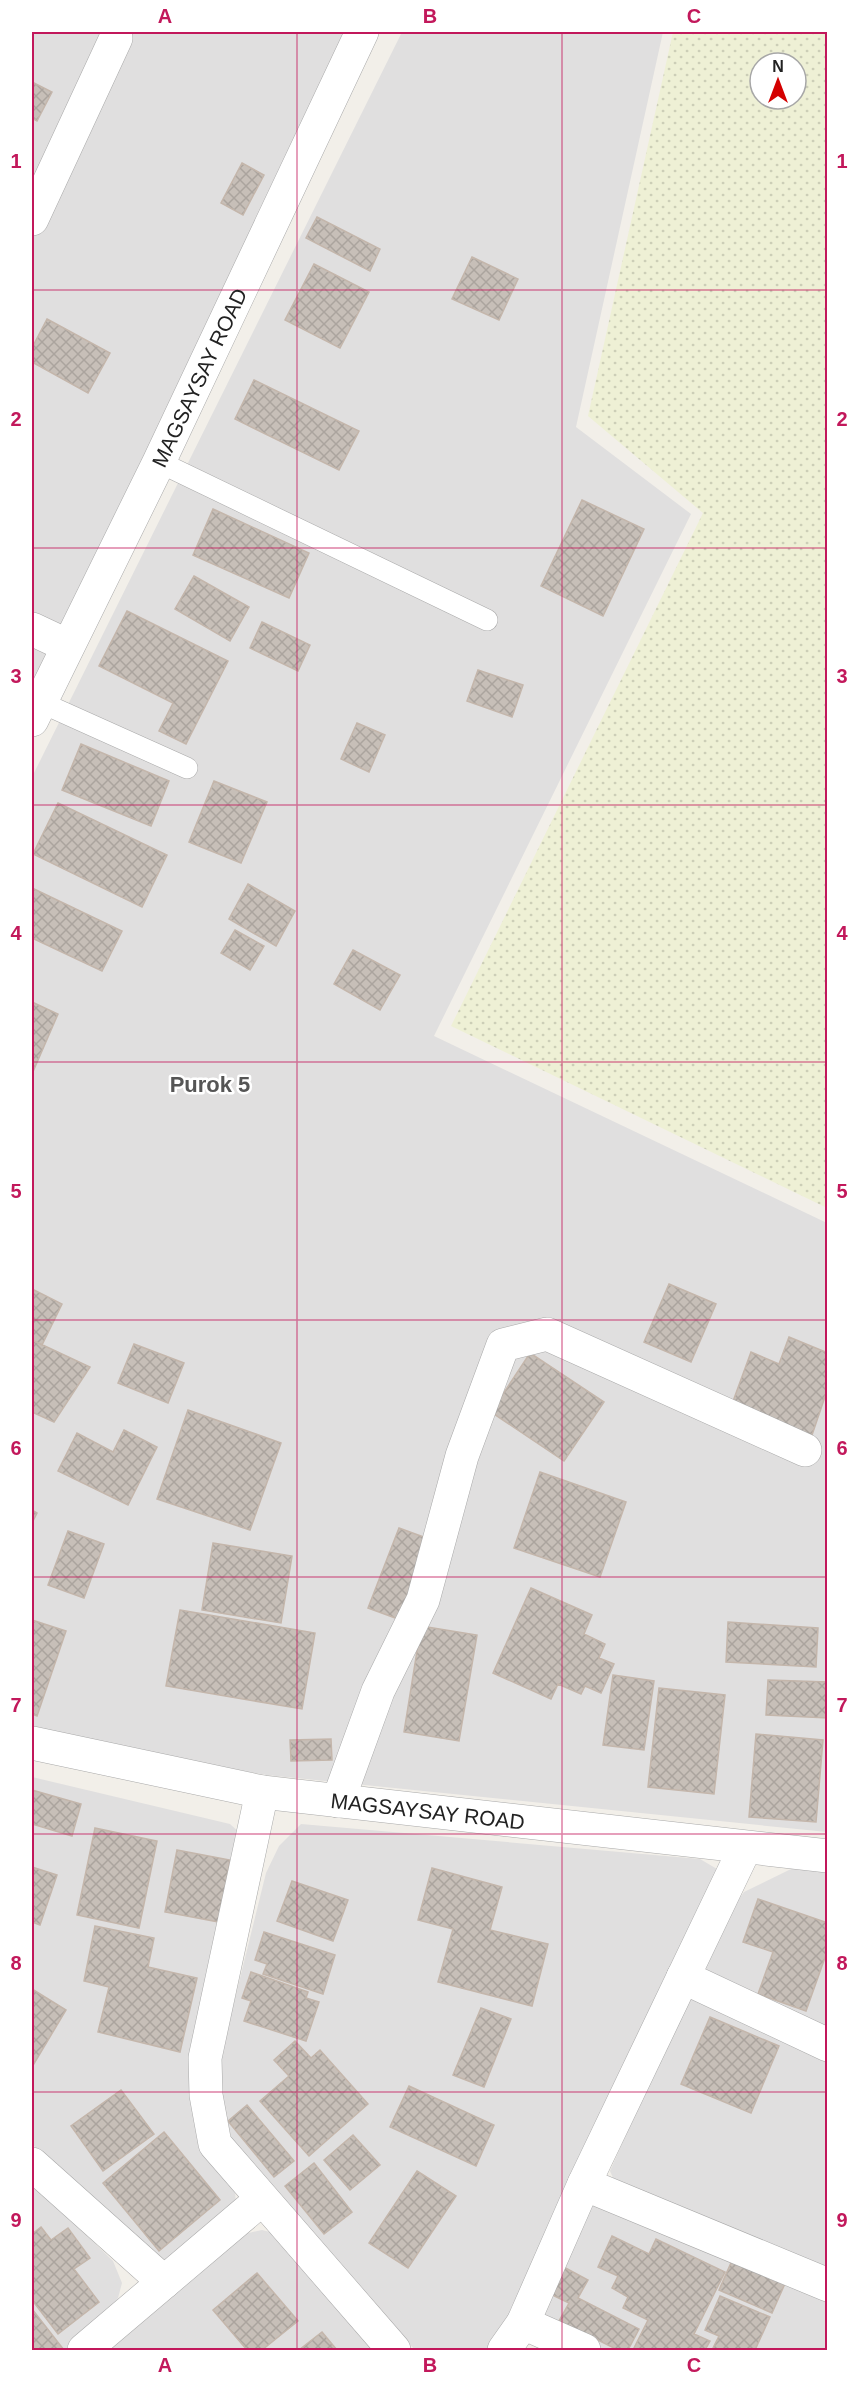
<svg xmlns="http://www.w3.org/2000/svg" width="859" height="2382" font-family="Arial,sans-serif">
	<style>
		.residential { fill: #e0dfdf }
		.farmland { fill: url(#farmland-dots); fill-rule: evenodd }
		.building { fill: url(#building-cross-hatch); stroke: #c4b6ab; stroke-width: 1.5 }
		.lines { fill: none; stroke-linecap: round; stroke-linejoin: round }
		.service-casing { stroke: #a9a9a9; stroke-width: 22 }
		.minor-casing { stroke: #a9a9a9; stroke-width: 34 }
		.service { stroke: #fff; stroke-width: 21 }
		.minor { stroke: #fff; stroke-width: 33 }
		.grid { fill: none; stroke: #c2185b; stroke-width: 1.5; stroke-opacity: 0.55 }
		.labels { text-anchor: middle; dominant-baseline: central; stroke-width: 5; stroke-linejoin: round; paint-order: stroke }
		.street-label { font-size: 21px; fill: #222; stroke: #fff }
		.neighbourhood-label { font-size: 22px; font-weight: bold; fill: #555; stroke: #fff }
		.neatline { fill: none; stroke: #c2185b; stroke-width: 2 }
		.grid-label { font-size: 20px; text-anchor: middle; font-weight: bold; fill: #c2185b }
	</style>
	<defs>
		<pattern id="farmland-dots" width="8" height="8" patternUnits="userSpaceOnUse" patternTransform="scale(1.5)"><rect width="8" height="8" fill="#eef0d5"/><path d="M2 2h.1M6 6h.1" fill="none" stroke="#ccceb7" stroke-width="1.8" stroke-linecap="round"/></pattern>
		<pattern id="building-cross-hatch" width="8" height="8" patternUnits="userSpaceOnUse" patternTransform="scale(1.5)"><rect width="8" height="8" fill="#c7bfb8"/><path d="M0 0l8 8M0 8l8-8" fill="none" stroke="#aba49e"/></pattern>
	</defs>
	<rect width="100%" height="100%" fill="#f2efe9"/>
	<path class="residential" d="M32,32h314l-314,660z
		M402,32h261l-87,395 115,87 -257,522 393,187v609l-561,-57 -234,-43v-955z
		M32,1777l198,47 11,10 -46,221 40,136 1,16 -76,57 -128,-120z
		M301,1824l399,35 17,10 -222,481h-80l-139,-150 -42,-55 -15,-47v-35l47,-190 13,-27z
		M793,1868l34,4v402l-210,-87 -7,-16 107,-241 27,-38z
		M32,2182l81,79 9,22 -4,15 -9,13 -37,39h-40z
		M593,2202l234,91v57h-227l-59,-25 3,-36z
		M262,2230l12,3 104,117h-272l138,-116z"/>
	<path class="farmland" d="M673,32h154v1176l-376,-182 252,-513 -115,-97zM760,63h36v36h-36z"/>
	<path class="building" d="M32,82l20,10 -15,29 -5,-3z
		M242,163l22,12 -21,40 -22,-12z
		M317,217l63,32 -10,22 -64,-33z
		M472,257l46,22 -19,41 -47,-21z
		M314,264l55,28 -29,56 -55,-28z
		M47,319l63,34 -22,40 -56,-31v-14z
		M254,380l105,51 -20,39 -104,-51z
		M582,500l62,29 -41,87 -62,-30z
		M213,509l96,44 -20,45 -96,-43z
		M194,576l55,31 -19,34 -55,-32z
		M127,611l101,50 -42,83 -27,-13 14,-28 -74,-37z
		M262,622l48,23 -12,26 -48,-23z
		M478,670l45,15 -11,32 -45,-16z
		M357,723l28,12 -16,37 -28,-13z
		M81,744l88,37 -18,45 -89,-36z
		M214,781l53,21 -26,61 -52,-21z
		M58,803l109,52 -25,52 -109,-53z
		M248,884l47,27 -19,35 -47,-27z
		M32,888l90,43 -20,40 -70,-33z
		M235,930l29,16 -14,24 -29,-17z
		M353,950l47,25 -20,35 -46,-26z
		M32,1002l26,12 -26,60z
		M669,1284l47,20 -25,58 -47,-20z
		M32,1289l30,15 -20,41 -10,-5z
		M789,1337l39,16v35l-17,50 -79,-34 19,-52 28,12z
		M32,1340l58,27 -36,55 -22,-10z
		M134,1344l50,19 -16,40 -50,-20z
		M530,1353l74,49 -40,59 -73,-49z
		M188,1410l93,33 -31,87 -93,-31z
		M124,1430l33,17 -29,58 -70,-34 19,-38 36,19z
		M540,1472l86,30 -26,75 -86,-29z
		M32,1510l5,3 -5,10z
		M399,1528l30,11 -31,80 -30,-11z
		M68,1531l36,13 -20,54 -36,-13z
		M213,1543l79,13 -11,67 -79,-13z
		M531,1588l61,27 -8,19 21,10 -6,14 15,6 -13,29 -16,-7 -4,8 -23,-10 -7,15 -58,-26z
		M180,1610l135,23 -13,76 -136,-23z
		M32,1620l34,11 -29,85 -5,-2z
		M728,1622l90,6 -2,39 -90,-5z
		M421,1626l56,9 -18,106 -55,-9z
		M613,1675l41,6 -10,69 -41,-5z
		M768,1680l60,2v36l-62,-3z
		M659,1688l66,7 -11,99 -66,-7z
		M756,1734l67,6 -7,82 -67,-5z
		M331,1739l1,21 -41,1 -1,-21z
		M32,1790l49,14 -9,32 -40,-12z
		M95,1828l62,13 -18,87 -62,-13z
		M177,1850l53,10 -11,62 -54,-10z
		M32,1867l25,8 -17,50 -8,-3z
		M432,1868l70,19 -12,43 58,14 -16,62 -94,-24 15,-53 -35,-9z
		M292,1881l56,19 -15,41 -56,-20z
		M758,1899l70,24v26l-22,62 -48,-17 15,-42 -30,-10z
		M95,1926l59,12 -6,29 49,11 -17,74 -82,-20 11,-45 -25,-6z
		M264,1932l71,23 -12,39 -60,-20 4,-10 -12,-4z
		M251,1972l57,20 -2,6 13,4 -13,39 -62,-20 7,-20 -9,-3z
		M32,1989l34,21 -34,57z
		M481,2008l30,11 -27,68 -31,-12z
		M710,2017l69,29 -28,67 -70,-29z
		M295,2041l16,17 9,-8 48,54 -59,52 -49,-55 29,-25 -15,-16z
		M409,2086l85,39 -18,41 -86,-39z
		M121,2090l33,44 -51,37 -32,-45z
		M247,2105l47,56 -20,16 -46,-56z
		M164,2132l56,68 -61,51 -56,-68z
		M353,2135l27,30 -30,25 -26,-30z
		M314,2163l38,49 -28,22 -39,-48z
		M417,2171l39,25 -48,72 -39,-25z
		M41,2227l10,13 17,-12 22,30 -16,11 25,33 -41,32 -26,-34v-66z
		M612,2236l37,18 7,-15 69,33 -31,62 16,7 -5,9h-72l15,-30 -25,-12 5,-11 -16,-9 6,-12 -20,-9z
		M734,2256l53,23 -15,34 -53,-23z
		M560,2265l28,15 -10,18 61,31 -11,21h-10l-59,-29 10,-18 -23,-11z
		M257,2273l41,48 -36,29h-15l-34,-40z
		M720,2296l50,21 -15,33h-43l7,-14 -14,-6z
		M32,2309l32,41h-32z
		M322,2332l15,18h-38z"/>
	<g class="lines">
		<defs>
			<path id="service" d="M159,462l328,158
				M40,702l147,66"/>
			<g id="minor">
				<path d="M32,219l84,-181"/>
				<path d="M32,629l34,16"/>
				<path id="s1" d="M32,720l127,-258 203,-430"/>
				<path id="s2" d="M32,1743l230,49 566,64"/>
				<path d="M262,1792l-57,266 1,37 9,49 179,206"/>
				<path d="M338,1801l40,-110 45,-91 39,-144 41,-111 44,-11 258,116"/>
				<path d="M683,1977l145,68"/>
				<path d="M32,2164l132,118"/>
				<path d="M584,2184l244,101"/>
				<path d="M523,2323l61,27"/>
				<path d="M84,2350l178,-151"/>
				<path d="M504,2350l19,-27 61,-139 161,-336"/>
			</g>
		</defs>
		<use href="#service" class="service-casing"/>
		<use href="#minor" class="minor-casing"/>
		<use href="#service" class="service"/>
		<use href="#minor" class="minor"/>
	</g>
	<path class="grid" d="M297,32v2318M562,32v2318M32,290h796M32,548h796M32,805h796M32,1062h796M32,1320h796M32,1577h796M32,1834h796M32,2092h796"/>
	<g class="labels">
		<g class="street-label">
			<text stroke="none"><textPath href="#s1" startOffset="381">MAGSAYSAY ROAD</textPath></text>
			<text stroke="none"><textPath href="#s2" startOffset="402">MAGSAYSAY ROAD</textPath></text>
		</g>
		<g class="neighbourhood-label">
			<text x="210" y="1084">Purok 5</text>
		</g>
	</g>
	<rect width="859" height="2382" fill="none" stroke="#ffffff" stroke-width="66"/>
	<g transform="translate(778 81)"><circle r="28" fill="#ffffff" stroke="#a7a7a7" stroke-width="1.5"/>
	<path d="M0-4.5L10 22L0 15L-10 22Z" fill="#d40000"/>
	<text y="-9" font-size="16" font-weight="bold" text-anchor="middle" fill="#222222">N</text>
	</g>
	<rect x="33" y="33" width="793" height="2316" class="neatline"/>
	<g class="grid-label">
		<text x="165" y="23">A</text>
		<text x="430" y="23">B</text>
		<text x="694" y="23">C</text>
		<text x="16" y="168">1</text>
		<text x="842" y="168">1</text>
		<text x="16" y="426">2</text>
		<text x="842" y="426">2</text>
		<text x="16" y="683">3</text>
		<text x="842" y="683">3</text>
		<text x="16" y="940">4</text>
		<text x="842" y="940">4</text>
		<text x="16" y="1198">5</text>
		<text x="842" y="1198">5</text>
		<text x="16" y="1455">6</text>
		<text x="842" y="1455">6</text>
		<text x="16" y="1712">7</text>
		<text x="842" y="1712">7</text>
		<text x="16" y="1970">8</text>
		<text x="842" y="1970">8</text>
		<text x="16" y="2227">9</text>
		<text x="842" y="2227">9</text>
		<text x="165" y="2372">A</text>
		<text x="430" y="2372">B</text>
		<text x="694" y="2372">C</text>
	</g>
</svg>
